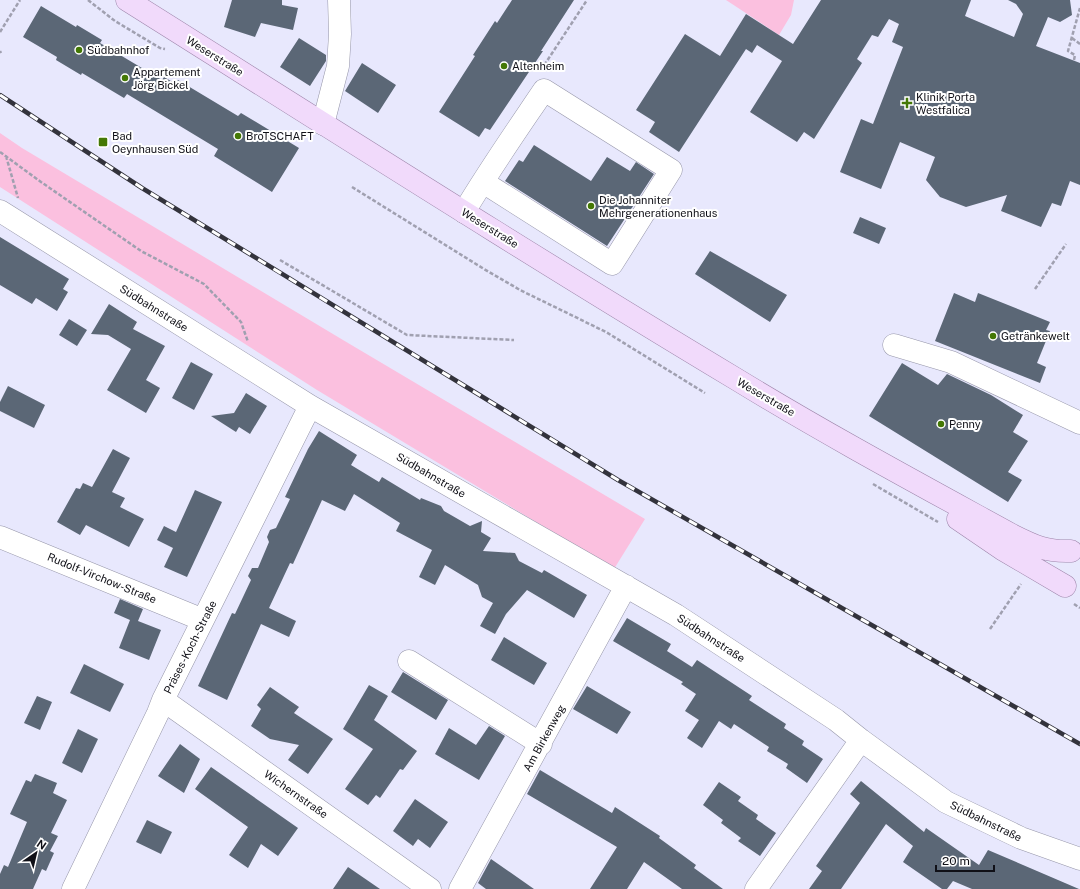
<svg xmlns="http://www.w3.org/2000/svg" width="1080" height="889" font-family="'Public Sans',sans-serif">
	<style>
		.green { fill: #fbc0df }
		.building { fill: #5b6776 }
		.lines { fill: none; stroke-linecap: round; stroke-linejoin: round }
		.minor-casing { stroke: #9696a9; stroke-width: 23 }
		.major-casing { stroke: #9c84a9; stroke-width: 23 }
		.path { stroke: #a0a0b0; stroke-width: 2.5; stroke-dasharray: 4 2; stroke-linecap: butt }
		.minor { stroke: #fff; stroke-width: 22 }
		.major { stroke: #f1dafb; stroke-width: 22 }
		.rail-casing { stroke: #33333c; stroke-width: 4.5 }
		.rail { stroke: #fff; stroke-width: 3; stroke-dasharray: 9; stroke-linecap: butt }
		.poi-dot { fill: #447805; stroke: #fff; stroke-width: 1.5 }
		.labels { text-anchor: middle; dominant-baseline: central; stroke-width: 4; stroke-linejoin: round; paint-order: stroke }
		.poi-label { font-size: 11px; fill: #101017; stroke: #fff; text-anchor: start }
		.street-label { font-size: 11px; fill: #101017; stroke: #fff }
	</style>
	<rect width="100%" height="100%" fill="#e8e8fd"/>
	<path class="green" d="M726,0h68l-3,15 -12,20z
		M0,133l22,15 321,192 302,179 -31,50 -297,-179 -317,-203z"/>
	<path class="building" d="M232,0h50v5l16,3 -5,22 -32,-7 -6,14 -31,-10z
		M512,0h62l-33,51h2l-53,79 -5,-2 -6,9 -40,-25 36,-56 -2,-1 22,-34 2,2z
		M821,0h150l-6,16 49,21 9,-23 -7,-10 -8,-4h62l2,15 -12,7 -12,-5 -12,29 44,17v122l-10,-4 -9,25 -9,-3 -11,24 -40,-16 6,-16 -41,12 -26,-10 -14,-17 9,-23 -35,-15 -19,47 -41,-17 21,-53 12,5 30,-77 -11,-5 7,-18 -10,-5 -11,18 -6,-2 -15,24 5,4 -48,76 -10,-7 -7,10 -47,-30 32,-51 -25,-16 -5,8 -6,-4 -67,103 -30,-20 6,-10 -19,-12 49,-76 35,22 26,-42 47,30z
		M41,6l35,21 1,-2 25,15 -2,3 62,37 2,-3 12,7 2,-4 60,36 3,-3 58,35 -27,44 -58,-36 4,-7 -91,-55 -3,4 -42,-25 -1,2 -25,-15 1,-3 -34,-20z
		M299,38l27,17v6l-16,25 -30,-19z
		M362,63l34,22 -18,28 -33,-22z
		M534,145l57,36 16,-24 23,14 6,-9 18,12 -47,72 -102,-65 14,-21 4,2z
		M860,217l26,11 -7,16 -26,-11z
		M0,237l69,42 -6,10 5,3 -11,19 -21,-13 -4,6 -32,-19z
		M710,251l77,44 -17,27 -75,-48z
		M954,293l21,9 3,-9 72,29 -4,8 4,1 -13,32 9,4 -6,16 -105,-42z
		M109,304l28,18 -4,7 32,17 -19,34 14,8 -14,25 -39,-23 24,-41 -23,-14 -17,-1z
		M69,319l18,11 -10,16 -18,-11z
		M191,362l22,12 -19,36 -22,-12z
		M902,363l36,22 9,-11 44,21 32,20 -10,17 15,9 -20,31 14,8 -14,22 -139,-86z
		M8,386l37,19 -11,23 -34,-17v-9z
		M246,393l21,13 -17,28 -11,-7 -3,5 -25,-16 23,-3z
		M319,431l38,24 -6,10 28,17 3,-5 38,23 1,-2 20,8 3,5 26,15 12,-5 -1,11 10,6 -8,13 32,2 4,8 23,12 2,-3 43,25 -13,23 -47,-28 -21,24 -11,20 -15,-8 13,-23 -11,-6 -4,-12 -33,-20 -10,20 -16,-8 13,-27 -36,-19 4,-8 -46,-29 -9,17 -23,-11 -29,64 -3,-1 -21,45 27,13 -7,16 -28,-13 -34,76 -29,-14 34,-73 3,1 16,-34 -3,-4 4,-8h6l11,-26 -2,-5 3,-7 6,-2 14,-29 -5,-2 23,-48z
		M113,449l17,9 -18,34 13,6 -5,9 24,12 -15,28 -43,-22 -6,10 -23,-13 19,-34 4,1 3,-6 9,4z
		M195,490l27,12 -35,75 -23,-10 9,-19 -16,-8 7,-14 12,6z
		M120,599l23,10 -5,12 23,9 -12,30 -30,-12 11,-28 -16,-7z
		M627,618l44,26 -4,7 25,16 5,-7 55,36 -3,4 37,24 -2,4 20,13 -2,4 21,14 -16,24 -21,-15 2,-4 -21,-13 2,-4 -35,-23 -3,5 -12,-8 -17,27 -15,-10 12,-18 -14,-9 11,-17 -15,-10 2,-2 -70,-41z
		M504,637l43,26 -13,22 -43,-25z
		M84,664l40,20 -14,28 -40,-19z
		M403,672l45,28 -12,20 -45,-28z
		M369,685l19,11 -14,24 43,31 -14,19 -3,-1 -20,29 -4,-3 -8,10 -23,-16 28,-40 -30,-20z
		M587,686l44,26 -14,22 -44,-25z
		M270,687l29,20 -5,6 39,26 -25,35 -20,-14 11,-15 -29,-6 -19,-13 10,-17 -4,-4z
		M37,696l15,6 -12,28 -16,-7z
		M489,726l16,10 -26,44 -44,-26 14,-26 27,17z
		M78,729l20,10 -16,34 -20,-10z
		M180,744l20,15 -16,34 -26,-17z
		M211,767l87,61 -20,28 -17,-12 -13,24 -19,-13 19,-28 -53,-38z
		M540,770l72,43 3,-6 45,29 -1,2 37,27 -2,3 29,21h-41l-38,-27 -17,27h-37l27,-42 -90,-53z
		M35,774l22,9 -4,10 14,7 -16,33 7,3 -8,15 4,2 -8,18 -4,-2 -9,20h-33v-15l4,-9 4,2 19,-45 -17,-8 16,-34 5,2z
		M861,781l63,51 2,-4 53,37 9,-15 91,39h-107l-19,-8 -6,8h-5l-39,-27 10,-16 -27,-22 -45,65h-32l13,-18 -6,-5 44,-63 -10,-9z
		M719,782l22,15 -3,4 20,14 -2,4 20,14 -16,23 -22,-15 3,-3 -20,-15 2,-3 -20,-15z
		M415,799l33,23 -18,26 -12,-9 -5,7 -20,-15z
		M147,820l25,12 -11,22 -25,-12z
		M491,859l43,30h-48l-8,-6z
		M348,867l32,22h-47z"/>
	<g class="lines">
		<defs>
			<path id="minor" d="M323,124l15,-58 2,-32 -1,-34
				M0,211l310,195 366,209 160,105 25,20 85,62 75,36 59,21
				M464,212c25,-42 53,-82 80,-122l127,80 -59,94 -129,-82
				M894,345l57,17 129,61
				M0,537l203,83
				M409,661l132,83
				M163,700l267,189
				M73,889l85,-176 5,-13 147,-294
				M460,889l166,-303
				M756,889l105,-149"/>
			<path id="major" d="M127,0c202,127 404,256 609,379 90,55 183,105 276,156 22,11 34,17 59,16
				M958,519l44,30 63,37"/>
		</defs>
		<use href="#minor" class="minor-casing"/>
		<use href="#major" class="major-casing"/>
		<path class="path" d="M88,0l27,21 45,27 5,1
			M0,32l20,-32
			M1072,38l8,6
			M0,51l1,2
			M1074,60l1,-5 -7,-4 12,-43
			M541,70l46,-70
			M0,152l41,30 100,69 63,33 37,38 7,20
			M6,156l12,42
			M352,187l132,82 36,21 86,42 99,61
			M280,260l127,75 107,5
			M1035,289l31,-45
			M873,484l65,38
			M1074,604l6,4
			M990,629l31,-45"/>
		<use href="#minor" class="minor"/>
		<use href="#major" class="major"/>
		<defs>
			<path id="rail" d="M0,95l142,93 476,292 462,264"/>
		</defs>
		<use href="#rail" class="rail-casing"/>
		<use href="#rail" class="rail"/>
	</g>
	<g class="poi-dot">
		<circle cx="79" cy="50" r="4"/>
		<circle cx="504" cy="66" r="4"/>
		<circle cx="125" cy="78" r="4"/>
		<path d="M905 97h4v4h4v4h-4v4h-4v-4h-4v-4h4z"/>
		<circle cx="238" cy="136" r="4"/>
		<rect x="98" y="137" width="10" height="10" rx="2"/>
		<circle cx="591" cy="206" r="4"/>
		<circle cx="993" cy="336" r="4"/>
		<circle cx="941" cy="424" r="4"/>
	</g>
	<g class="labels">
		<g class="poi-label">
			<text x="87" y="50">Südbahnhof</text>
			<text x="512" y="66">Altenheim</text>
			<text x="133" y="72">Appartement<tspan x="133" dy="13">Jörg Bickel</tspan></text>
			<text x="916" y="97">Klinik Porta<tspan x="916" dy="13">Westfalica</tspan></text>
			<text x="112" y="136">Bad<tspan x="112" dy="13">Oeynhausen Süd</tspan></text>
			<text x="246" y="136">BroTSCHAFT</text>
			<text x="599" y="200">Die Johanniter<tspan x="599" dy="13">Mehrgenerationenhaus</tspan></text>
			<text x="1001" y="336">Getränkewelt</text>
			<text x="949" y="424">Penny</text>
		</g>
		<g class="street-label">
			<text transform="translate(215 56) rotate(32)">Weserstraße</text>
			<text transform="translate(490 228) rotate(32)">Weserstraße</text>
			<text transform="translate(154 308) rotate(32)">Südbahnstraße</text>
			<text transform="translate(766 397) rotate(30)">Weserstraße</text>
			<text transform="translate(431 475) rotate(30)">Südbahnstraße</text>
			<text transform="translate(102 578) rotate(22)">Rudolf-Virchow-Straße</text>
			<text transform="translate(711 638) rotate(33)">Südbahnstraße</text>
			<text transform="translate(190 647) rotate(-63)">Präses-Koch-Straße</text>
			<text transform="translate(544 738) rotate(-61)">Am Birkenweg</text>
			<text transform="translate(296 794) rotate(35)">Wichernstraße</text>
			<text transform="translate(986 821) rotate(26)">Südbahnstraße</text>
		</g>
	</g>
	<g transform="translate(36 853) rotate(34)" stroke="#ffffff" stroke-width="3" paint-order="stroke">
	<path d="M0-3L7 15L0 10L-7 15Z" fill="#101017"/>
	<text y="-6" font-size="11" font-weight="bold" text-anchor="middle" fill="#101017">N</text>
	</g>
	<path d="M936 865v6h58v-6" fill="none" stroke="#101017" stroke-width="2"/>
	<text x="942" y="865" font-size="12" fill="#101017" stroke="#ffffff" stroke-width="3" paint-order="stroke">20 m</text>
</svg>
